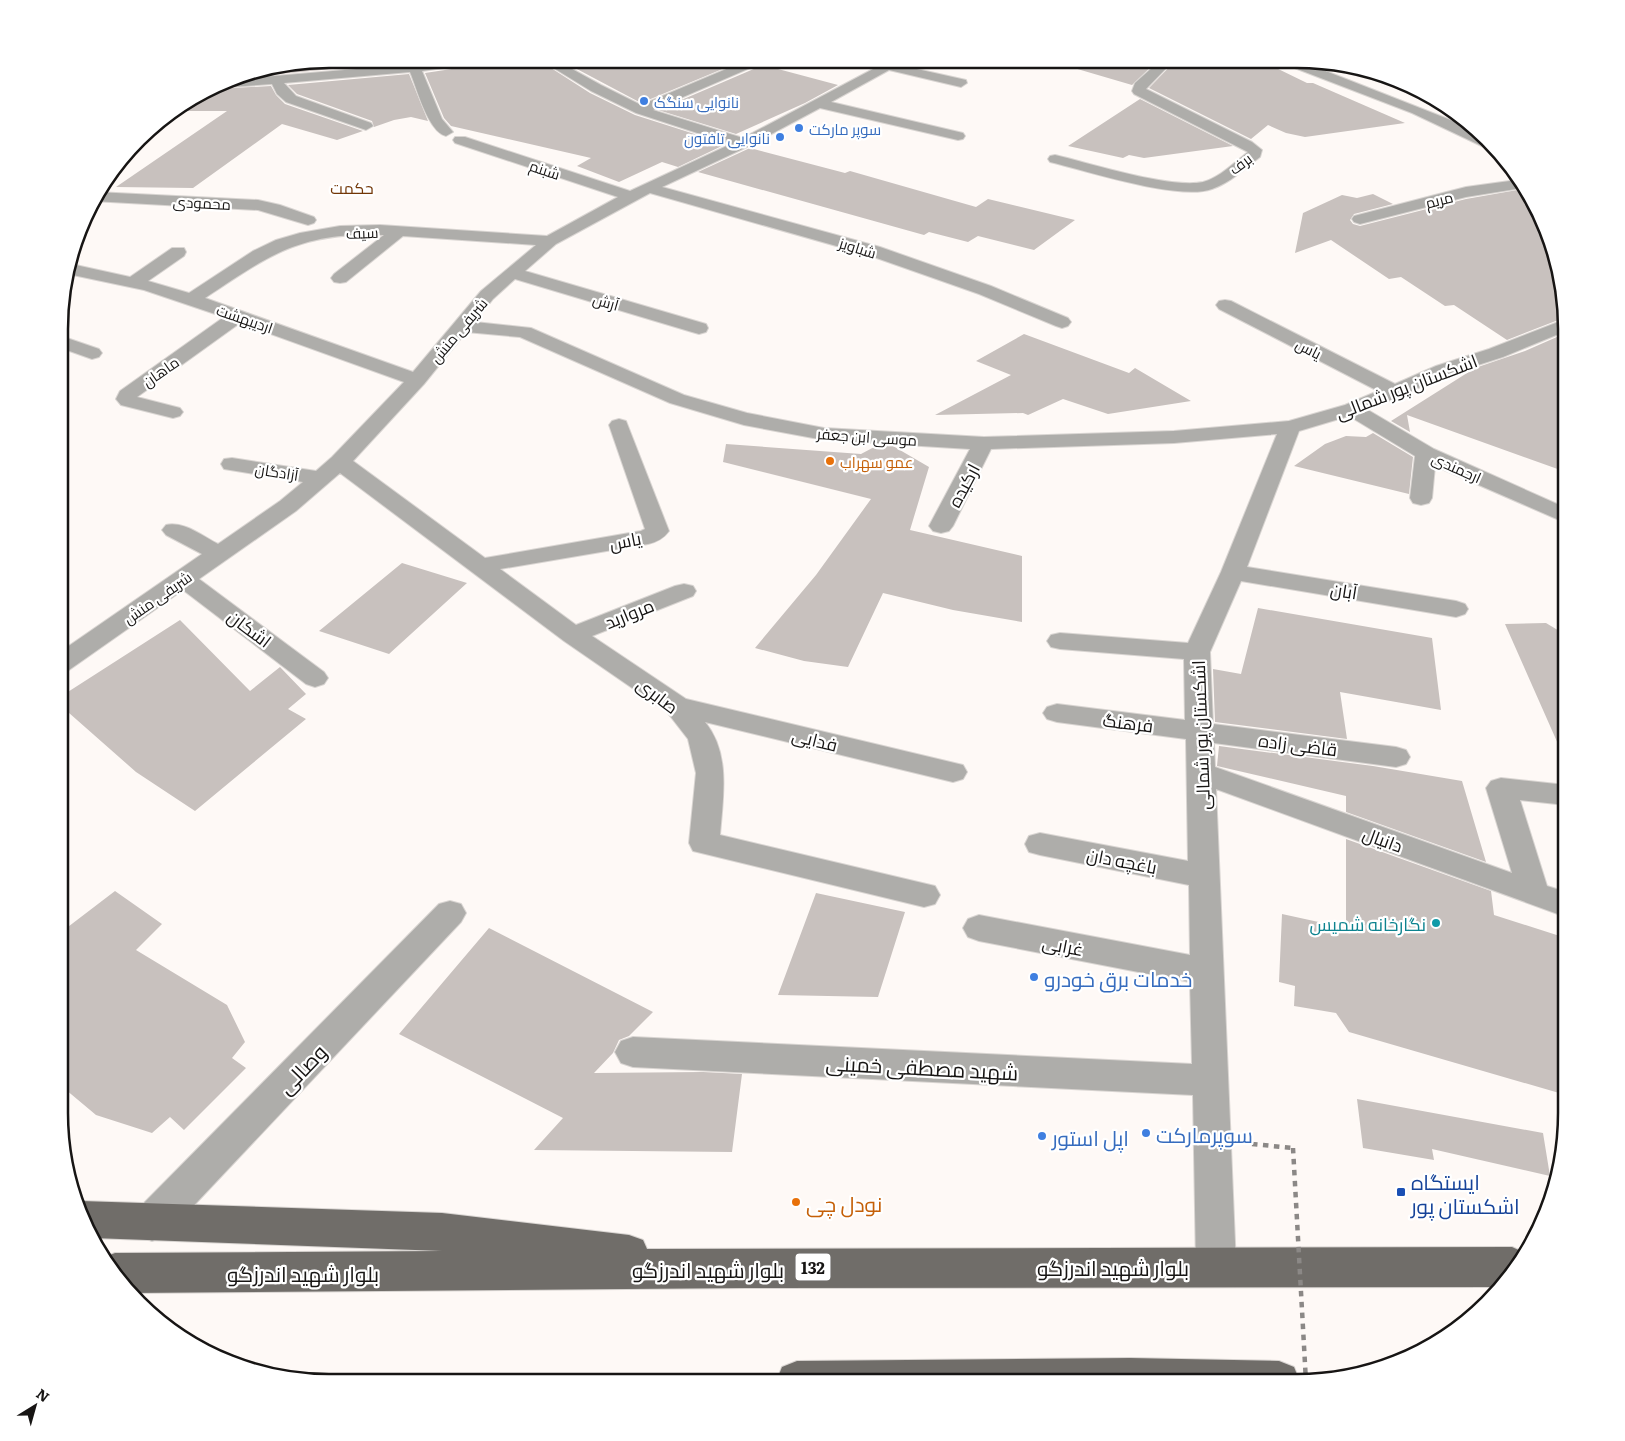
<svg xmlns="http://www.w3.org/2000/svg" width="1625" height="1441" font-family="Literata,Cairo,serif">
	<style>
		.building { fill: #c8c1be }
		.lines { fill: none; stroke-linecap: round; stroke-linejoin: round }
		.street-casing { stroke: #d9d5d2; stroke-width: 2 }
		.primary-casing { stroke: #d9d5d2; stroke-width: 2 }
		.path { stroke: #8b8886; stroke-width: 4.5; stroke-dasharray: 5.5 5.5; stroke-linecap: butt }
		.street { fill: #aeadaa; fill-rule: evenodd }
		.primary { fill: #706d69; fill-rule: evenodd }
		.path-bridge { stroke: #8b8886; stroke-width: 4.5; stroke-dasharray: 5.5 5.5; stroke-linecap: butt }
		.shop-dot { fill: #3f7fe0; stroke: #fff; stroke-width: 2 }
		.food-dot { fill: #e8710a; stroke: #fff; stroke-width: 2 }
		.culture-dot { fill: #0f9aa8; stroke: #fff; stroke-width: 2 }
		.transit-dot { fill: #1a4fb4; stroke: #fff; stroke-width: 2 }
		.labels { text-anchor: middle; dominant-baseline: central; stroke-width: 4.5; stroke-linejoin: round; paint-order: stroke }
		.far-shop-label { font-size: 15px; fill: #366cbe; stroke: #fff; text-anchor: start }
		.far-street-label { font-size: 15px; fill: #171514; stroke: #fff }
		.far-food-label { font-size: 15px; fill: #c56008; stroke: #fff; text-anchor: start }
		.far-neighbourhood-label { font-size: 16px; fill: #723606; stroke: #fff }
		.shield { fill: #fff; stroke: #5d5b5a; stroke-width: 1 }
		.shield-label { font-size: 16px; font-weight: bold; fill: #171514 }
		.street-label { font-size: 18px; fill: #171514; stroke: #fff }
		.culture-label { font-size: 18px; fill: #0d838f; stroke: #fff; text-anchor: end }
		.near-shop-label { font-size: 21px; fill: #366cbe; stroke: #fff; text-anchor: start }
		.near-street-label { font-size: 21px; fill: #171514; stroke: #fff }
		.near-transit-label { font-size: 21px; fill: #164399; stroke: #fff; text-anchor: start }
		.near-food-label { font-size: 21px; fill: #c56008; stroke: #fff; text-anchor: start }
		.rim { fill: none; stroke: #171514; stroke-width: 2.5 }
	</style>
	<rect width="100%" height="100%" fill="#fef9f6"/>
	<path class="building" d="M329,59h111l-206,19 8,-5z
		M486,59h51l53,34 45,22 91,29 -48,23 -16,-5 -43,20 -42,-16 14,-8 -140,-32 -7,-8 -19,-45 53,-8z
		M558,59h184l2,1 -103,43z
		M1076,59h83l-27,26 -58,-17z
		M1177,59h81l49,24h6l92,40 -100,14 -19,-4 -18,-8 -17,14 -102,-51z
		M763,65l75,20 -33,18 -69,31 -78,-24z
		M409,74l19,47 -17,-4 -17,3 -20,7 -2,-6 -75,-27 -9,-9z
		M271,86l5,9 9,9 78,27 -26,9 -55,-16 -89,64 -77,-1 111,-76h-50l37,-22z
		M1140,99l93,47 -89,12 -15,-3 -6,3 -55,-12z
		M750,148l95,25 5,-2 126,36 12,-8 87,21 -41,30 -56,-14 -10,6 -39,-10 -5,3 -226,-63z
		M1523,189l23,36 20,92 -59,23 -53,-35 -9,1 -44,-29 -12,2 -58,-39 -36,13 8,-40 39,-18 15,3 16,-4 20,10 -39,10 -4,6 3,4 7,2 106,-27z
		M1566,333v139l-159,-57 3,17 -19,-11 84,-53 50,-17z
		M1024,334l105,39 6,-5 56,33 -83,13 -45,-15 -35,16 -5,-2 -88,2 76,-40 -35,-14z
		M1373,433l40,24 -4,37 -115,-28 31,-22 21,-8 20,1z
		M726,444l135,10 17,-9 15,1 36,21 -19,63 112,26v66l-69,-12 -70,-17 -35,74 -44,-6 -49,-13 61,-73 55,-76 -148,-37z
		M402,563l65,20 -78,71 -70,-23z
		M1258,608l174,30 9,72 -101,-18 7,47 -132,-17 -2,-53 28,5z
		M180,620l70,71 30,-24 26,27 -18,15 18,10 -111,92 -59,-39 -76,-67v-8z
		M1546,623l20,12v127l-61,-138z
		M1219,746l154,20 89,15 24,81 -140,-50v-16l-129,-30z
		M1346,839l145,52 3,24 72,23v157l-217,-63 -13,-19 -42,-7 1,-20 -16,-4 3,-68 64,14z
		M115,891l47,33 -26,26 91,55 18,37 -13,16 14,10 -62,62 -14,-13 -18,16 -56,-18 -37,-31 1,-151z
		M816,893l89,19 -27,85 -100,-2z
		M489,928l164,84 -24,24 -10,4 -6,13 -19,20 109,-1 39,2 -10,78 -198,-2 29,-32 -164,-84z
		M1357,1099l186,34 7,43 -118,-27 2,11 -71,-12z"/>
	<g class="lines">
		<defs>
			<path id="street" d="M453,59h31l-6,4 -56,8 20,48 11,13 -7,4c-18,-4 -29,-48 -36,-64l-126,11 12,13 75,27 2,3 -7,4 -80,-28 -9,-8 -5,-10 -56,4 13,-8 186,-16z
				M539,59h15l47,26 40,20 109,-46h16l-2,3 -111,48 90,28 149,-79h15l-8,6 67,15 1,3 -6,4 -72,-17 -58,32 132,31 2,3 -2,3 -5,1 -138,-32 -71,38 -87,41 218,60 111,39 77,32 3,4 -3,4 -6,2 -6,-2 -77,-32 -111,-39 -218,-62 -94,51 -31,27 181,53 2,4 -2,4 -7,2 -7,-2 -177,-53 -22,20 -18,23 56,6 153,67 63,18 77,15 160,9 190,-6 115,-10 56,-16 33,-14 -159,-82 -3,-4 3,-4 6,-1 6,1 164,83 41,-18 53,-17 77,-30v12l-63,26 -53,17 -82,36 66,39 132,59v15l-131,-57 -3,32 -3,5 -8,2 -8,-2 -3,-5 5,-42 -66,-40 -50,15 -52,136 209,34 9,3 3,5 -3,5 -9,3 -215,-36 -31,71 3,72 183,23 10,3 4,7 -4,7 -10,3 -182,-24 1,24 297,106 -26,-85 5,-7 10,-3 65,7v20l-46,-5 27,86 19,6v25l-350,-128 20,477 -6,14 -14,6 -14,-6 -6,-14 -3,-171 -560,-28 -12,-4 -6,-11 6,-11 12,-4 559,27 -2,-82 -211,-41 -11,-4 -5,-9 5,-9 11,-4 211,40 -1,-70 -149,-30 -11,-3 -4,-8 4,-8 11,-3 148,28 -2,-122 -129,-17 -10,-3 -4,-6 4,-6 10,-3 128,16 -1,-61 -124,-10 -9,-2 -4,-6 4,-6 9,-2 128,10 33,-71 56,-138 -103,9 -183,6 -38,77 -4,5 -8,2 -8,-2 -4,-5 41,-77 -146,-9 -80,-15 -74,-22 -150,-66 -54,-5 -42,52 -71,77 132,97 156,-27 4,-2 -36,-104 3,-4 7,-2 7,2 43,110c-6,8 -12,11 -21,13l-148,25 76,56 99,-39 9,-2 9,2 3,5 -3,5 -101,40 94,63 277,66 4,7 -4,7 -10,3 -248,-60c26,32 18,75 15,113l215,51 5,9 -5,9 -11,3 -231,-56 -4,-8 7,-70 -8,-34 -21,-27 -103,-71 -224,-168 -44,38 -97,68 125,93 4,6 -4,6 -9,3 -9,-3 -123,-94 -114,80 -9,2v-20l142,-98 -36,-19 -4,-5 4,-5c18,-4 36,11 52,19l62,-43 23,-19 -79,-13 -3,-5 3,-5 8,-1 84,13 16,-14 72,-75 -164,-59 -103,74 43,11 3,4 -3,4 -7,2 -52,-13 -5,-6 4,-8 104,-74 -80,-27 -76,-16 3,-10 59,13 42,-29h12l2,4 -2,4 -36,25 41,12 64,-42 23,-11 24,-7 40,-7 40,-1 167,11 71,-39 -163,-54 -2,-3 2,-3h10l165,54 101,-47 -95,-31 -45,-22zM384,235l-50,39 -3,4 3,4 6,1 6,-1 57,-46 133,9 -55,46 -68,81 -208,-74c66,-44 95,-66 179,-63z
				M1162,59h13l-29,30 106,53 10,8 -2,7c-15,11 -30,26 -48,32 -33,12 -125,-18 -162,-27l-2,-3 2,-3 5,-1c35,8 115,34 148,27 16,-4 32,-20 45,-30l-114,-58 -2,-3 3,-8z
				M1277,59h18l153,60 24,10 25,20h-9l-76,-36 -133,-51z
				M1517,180l5,8 -56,9 -106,27 -6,-2 -2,-3 2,-3 112,-29z
				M96,192l162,8 22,5 34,12 2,3 -2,3 -6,2 -50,-15 -166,-9z
				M61,336l38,13 3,4 -3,4 -7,2 -31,-11z
				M450,901l11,3 5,9 -5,9 -295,313 -14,6 -14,-6 -6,-13 6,-13 301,-305z"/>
			<path id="primary" d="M81,1201l361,12 187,22 14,5 4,9 865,-2 11,5 -27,35 -751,1 -616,5 -24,-36 10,-4 327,-2 -349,-13 -14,-23 -3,-13z
				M1130,1358l149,3 15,6 6,15h-524l6,-15 15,-6z"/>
		</defs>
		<use href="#street" class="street-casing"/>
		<use href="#primary" class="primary-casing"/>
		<path class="path" d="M1252,1144l41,4"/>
		<use href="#street" class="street"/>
		<use href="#primary" class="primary"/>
		<path class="path-bridge" d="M1293,1148l13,234"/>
	</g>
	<g class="shop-dot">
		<circle cx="644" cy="101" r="5"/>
		<circle cx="799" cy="128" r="5"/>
		<circle cx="780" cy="137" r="5"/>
		<circle cx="1034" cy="977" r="5"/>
		<circle cx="1146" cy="1133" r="5"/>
		<circle cx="1042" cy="1136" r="5"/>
	</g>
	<g class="food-dot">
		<circle cx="830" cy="461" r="5"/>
		<circle cx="796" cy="1202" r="5"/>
	</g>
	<circle class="culture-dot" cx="1436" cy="923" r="5"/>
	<rect class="transit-dot" x="1396" y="1187" width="10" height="10" rx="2.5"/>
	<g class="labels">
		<g class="far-shop-label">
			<text x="654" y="101">نانوایی سنگک</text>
			<text x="809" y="128">سوپر مارکت</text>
			<text x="770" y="137" text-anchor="end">نانوایی تافتون</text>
		</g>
		<g class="far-street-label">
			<text transform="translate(1240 163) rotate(-37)">برف</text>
			<text transform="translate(545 169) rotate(18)">شبنم</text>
			<text transform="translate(1439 199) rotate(-14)">مریم</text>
			<text transform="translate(202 202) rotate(3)">محمودی</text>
			<text transform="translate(362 232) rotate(-2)">سیف</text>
			<text transform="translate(858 247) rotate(17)">شباویز</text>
			<text transform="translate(606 301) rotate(16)">آرش</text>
			<text transform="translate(245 318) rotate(19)">اردیبهشت</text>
			<text transform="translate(458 330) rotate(-50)">شریفی منش</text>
			<text transform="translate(1309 348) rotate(27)">یاس</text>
			<text transform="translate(160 371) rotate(-35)">ماهان</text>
			<text transform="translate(867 436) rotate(4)">موسی ابن جعفر</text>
			<text transform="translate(1457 467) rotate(24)">ارجمندی</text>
			<text transform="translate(277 471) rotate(9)">آزادگان</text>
			<text transform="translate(157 597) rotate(-35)">شریفی منش</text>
		</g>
		<g class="far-food-label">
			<text x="840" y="461">عمو سهراب</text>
		</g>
		<g class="far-neighbourhood-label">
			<text x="352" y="187">حکمت</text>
		</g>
		<rect class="shield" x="795.5" y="1253.5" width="35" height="27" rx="4"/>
		<g class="shield-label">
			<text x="813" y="1267">132</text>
		</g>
		<g class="street-label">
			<text transform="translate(1406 386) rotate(-21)">اشکستان پور شمالی</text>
			<text transform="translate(963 485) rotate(-62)">ارکیده</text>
			<text transform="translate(625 540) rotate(-11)">یاس</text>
			<text transform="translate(1344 590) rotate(9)">آبان</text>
			<text transform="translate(629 613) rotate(-22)">مروارید</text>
			<text transform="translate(250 628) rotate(37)">اشکان</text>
			<text transform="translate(658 695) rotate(37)">صابری</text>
			<text transform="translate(1128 722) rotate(7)">فرهنگ</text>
			<text transform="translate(1200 735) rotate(-92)">اشکستان پور شمالی</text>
			<text transform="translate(815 739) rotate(14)">فدایی</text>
			<text transform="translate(1298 744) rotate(7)">قاضی زاده</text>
			<text transform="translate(1383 839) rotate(20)">دانیال</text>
			<text transform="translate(1122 860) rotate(11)">باغچه دان</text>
			<text transform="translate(1063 945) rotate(11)">غرابی</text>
		</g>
		<g class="culture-label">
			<text x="1426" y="923">نگارخانه شمیس</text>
		</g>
		<g class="near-shop-label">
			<text x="1044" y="977">خدمات برق خودرو</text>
			<text x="1156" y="1133">سوپرمارکت</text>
			<text x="1052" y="1136">اپل استور</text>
		</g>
		<g class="near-street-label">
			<text transform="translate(922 1066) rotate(3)">شهید مصطفی خمینی</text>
			<text transform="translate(301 1068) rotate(-46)">وصالی</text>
			<text x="1113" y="1266">بلوار شهید اندرزگو</text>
			<text x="708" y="1268">بلوار شهید اندرزگو</text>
			<text x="303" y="1272">بلوار شهید اندرزگو</text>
		</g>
		<g class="near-transit-label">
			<text x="1411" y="1180">ایستگاه<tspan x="1411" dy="24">اشکستان پور</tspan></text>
		</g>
		<g class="near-food-label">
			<text x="806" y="1202">نودل چی</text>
		</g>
	</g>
	<path d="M0 0H1625V1441H0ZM329 68H1297A261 261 0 0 1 1558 329V1113A261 261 0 0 1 1297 1374H329A261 261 0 0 1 68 1113V329A261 261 0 0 1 329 68Z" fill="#fff" fill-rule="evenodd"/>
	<path class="rim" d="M329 68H1297A261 261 0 0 1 1558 329V1113A261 261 0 0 1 1297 1374H329A261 261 0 0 1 68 1113V329A261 261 0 0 1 329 68Z"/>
	<g transform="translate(35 1406) rotate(37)" stroke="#ffffff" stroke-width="4" paint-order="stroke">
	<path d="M0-4L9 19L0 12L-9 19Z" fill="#171514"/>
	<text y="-8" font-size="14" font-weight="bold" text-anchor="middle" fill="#171514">N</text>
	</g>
</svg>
